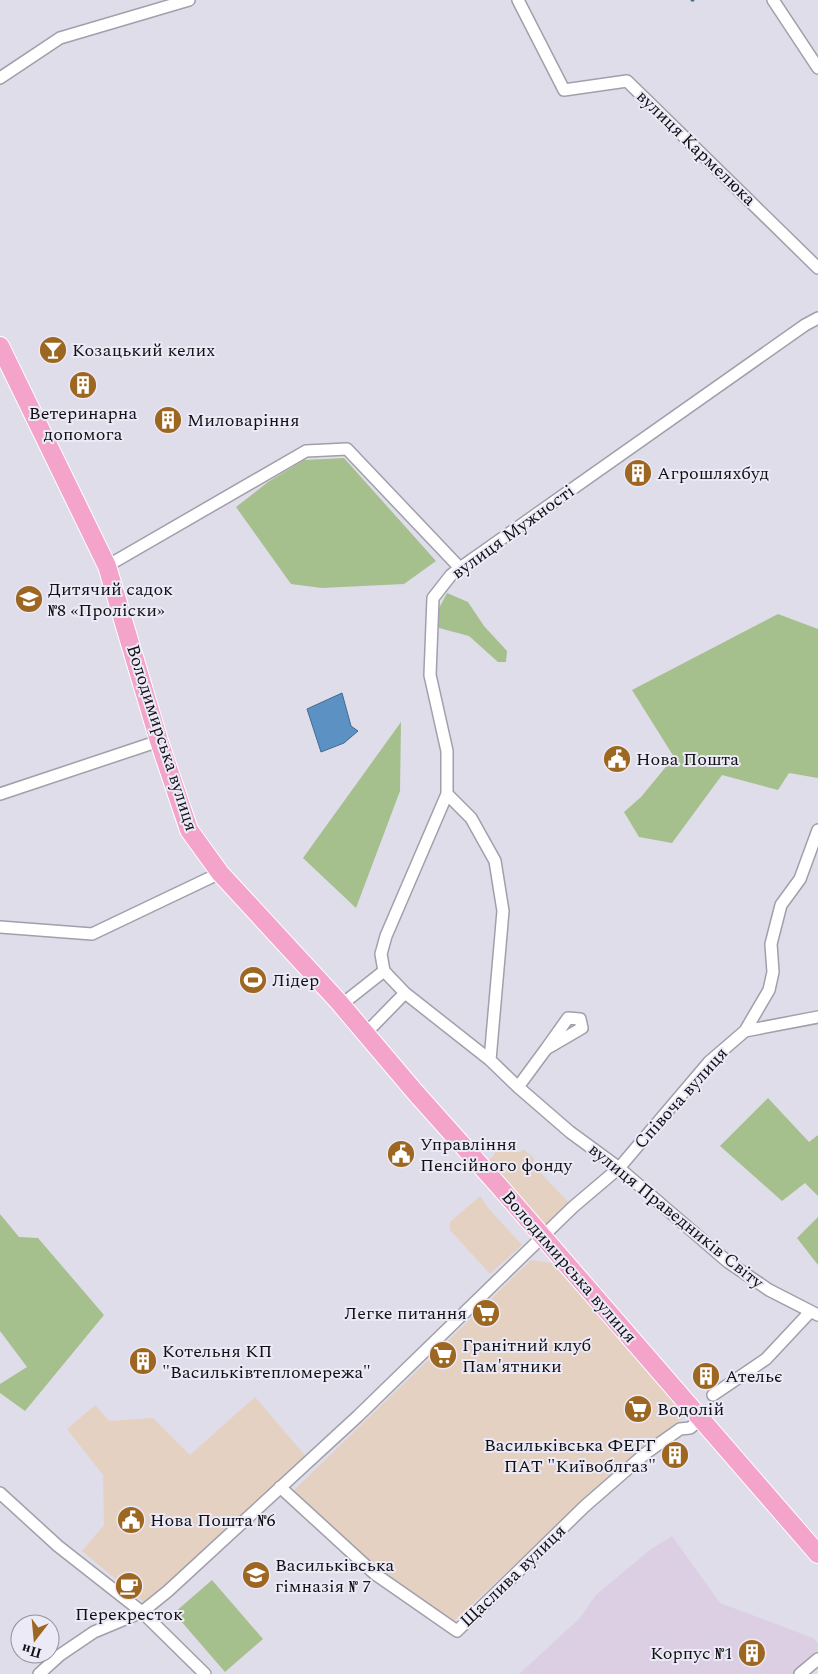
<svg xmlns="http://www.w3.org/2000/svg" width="818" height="1674" font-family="Spectral,serif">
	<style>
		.commercial { fill: #e4d1c2 }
		.medical { fill: #dccfe3 }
		.green { fill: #a5c08d }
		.water { fill: #5b91c3; stroke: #456a8e }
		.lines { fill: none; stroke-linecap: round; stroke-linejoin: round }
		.stream { stroke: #456a8e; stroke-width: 3 }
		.street-casing { stroke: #a19faa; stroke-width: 14 }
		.primary-casing { stroke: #fff; stroke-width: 20 }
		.street { stroke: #fff; stroke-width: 11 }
		.primary { stroke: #f4a3cb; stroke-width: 18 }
		.labels { text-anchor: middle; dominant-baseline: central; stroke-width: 4; stroke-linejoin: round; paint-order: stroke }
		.street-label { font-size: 18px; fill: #111014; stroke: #eceaf6 }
		.poi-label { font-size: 18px; fill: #111014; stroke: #eceaf6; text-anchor: start }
	</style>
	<rect width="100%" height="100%" fill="#dfdde9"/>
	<path class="commercial" d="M505,1141l14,12 4,-4 11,9 -1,7 40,42 -31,30 -60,-70 11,-11z
		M480,1196l8,12 34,37 -32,29 -40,-44v-8z
		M531,1260l21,3 134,153 -111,92 -123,115 -72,-48 -90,-81z
		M255,1397l54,63 -161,146 -66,-55 22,-26 -1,-50 -36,-46 28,-24 14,16 44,-3 37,37z"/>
	<path class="medical" d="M672,1536l48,67 93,35 5,5v16l-18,15h-281l61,-56 16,-23 55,-46z"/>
	<path class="green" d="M344,458l92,103 -32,23 -82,4 -31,-4 -55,-77 32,-25 36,-22z
		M447,593l21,9 16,24 23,25 -1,11h-8l-29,-26 -30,-8 -3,-14z
		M778,614l40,15v149l-29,-5 -11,17 -56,-15 -50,68 -33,-6 -15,-25 17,-15 33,-40 -42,-67z
		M401,722l-1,69 -44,117 -53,-50z
		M768,1098l41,44 9,-7v61l-13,-13 -23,18 -62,-55z
		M0,1214l19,23 19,1 66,77 -79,96 -25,-18v-9l27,-17 -27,-36z
		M818,1217v48l-21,-27z
		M212,1580l51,59 -38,33 -51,-59z"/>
	<path class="water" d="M342,693l9,33 7,5 -14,12 -23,9 -14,-43z"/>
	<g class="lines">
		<path class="stream" d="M692,0h1"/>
		<defs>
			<path id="street" d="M518,0l46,90 63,-9 191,187
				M773,0l45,68
				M0,78l60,-40 129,-38
				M107,566l199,-115 41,-2 113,119
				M0,794l159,-53
				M447,794l24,24 24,43 8,50 -13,149
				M0,927l92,7 128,-61
				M384,971l-3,-17 5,-18 61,-142v-43l-17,-76 3,-77 18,-23 9,-7 345,-243 13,-7
				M405,993l85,67 28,27 52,45 49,36 109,94 41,28 49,25
				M341,1005l43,-34 21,22 -40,41
				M745,1031l24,-41 4,-18 -2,-28 10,-39 19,-26 18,-49
				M518,1087l28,-38 36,-21 -2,-9 -12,-1 -22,31
				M713,1395l53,-36 44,-47
				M280,1487l95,87 82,57 128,-125 61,-53 34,-24 10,-1 11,-9
				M0,1493l58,53 84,66 63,62
				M39,1674l21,-19 34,-23 48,-20 26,-21 190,-175 215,-209 46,-39 90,-106 36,-31 73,-14
				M800,1674l18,-15"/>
			<path id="primary" d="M0,346l107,220 52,175 30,89 31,43 118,128 77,91 83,93 320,369"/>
		</defs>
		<use href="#street" class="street-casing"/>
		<use href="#primary" class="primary-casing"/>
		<use href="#street" class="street"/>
		<use href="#primary" class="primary"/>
	</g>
	<defs>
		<symbol id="bar-disc" viewBox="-11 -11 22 22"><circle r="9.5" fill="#9d6721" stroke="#eceaf6"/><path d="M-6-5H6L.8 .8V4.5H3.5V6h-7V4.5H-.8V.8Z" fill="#fff"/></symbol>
		<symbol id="building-disc" viewBox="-11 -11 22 22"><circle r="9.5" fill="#9d6721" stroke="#eceaf6"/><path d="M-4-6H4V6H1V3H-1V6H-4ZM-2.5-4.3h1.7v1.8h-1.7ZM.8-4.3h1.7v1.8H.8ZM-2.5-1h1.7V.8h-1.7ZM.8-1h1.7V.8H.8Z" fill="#fff"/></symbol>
		<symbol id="school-disc" viewBox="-11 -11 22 22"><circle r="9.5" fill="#9d6721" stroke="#eceaf6"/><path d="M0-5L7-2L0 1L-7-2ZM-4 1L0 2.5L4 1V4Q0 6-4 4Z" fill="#fff"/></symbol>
		<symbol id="civic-disc" viewBox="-11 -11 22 22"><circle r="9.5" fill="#9d6721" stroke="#eceaf6"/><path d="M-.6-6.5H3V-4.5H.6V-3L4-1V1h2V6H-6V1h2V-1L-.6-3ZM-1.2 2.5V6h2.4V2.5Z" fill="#fff"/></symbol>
		<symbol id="stadium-disc" viewBox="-11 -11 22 22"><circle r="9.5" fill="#9d6721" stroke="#eceaf6"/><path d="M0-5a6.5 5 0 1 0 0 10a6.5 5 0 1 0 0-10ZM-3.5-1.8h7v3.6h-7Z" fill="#fff"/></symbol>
		<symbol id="supermarket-disc" viewBox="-11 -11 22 22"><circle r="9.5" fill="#9d6721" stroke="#eceaf6"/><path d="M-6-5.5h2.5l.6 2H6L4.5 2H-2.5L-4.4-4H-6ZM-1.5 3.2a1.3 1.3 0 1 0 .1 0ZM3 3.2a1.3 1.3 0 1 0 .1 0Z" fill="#fff"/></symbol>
		<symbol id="cafe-disc" viewBox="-11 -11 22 22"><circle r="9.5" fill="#9d6721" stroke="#eceaf6"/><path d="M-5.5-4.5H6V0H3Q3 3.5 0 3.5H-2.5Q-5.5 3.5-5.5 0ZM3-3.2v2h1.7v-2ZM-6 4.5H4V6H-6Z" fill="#fff"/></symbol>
	</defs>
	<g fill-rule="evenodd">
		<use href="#bar-disc" x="37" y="334" width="32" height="32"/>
		<use href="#building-disc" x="67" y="369" width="32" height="32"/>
		<use href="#building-disc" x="152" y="404" width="32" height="32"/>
		<use href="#building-disc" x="622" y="457" width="32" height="32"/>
		<use href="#school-disc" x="13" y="583" width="32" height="32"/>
		<use href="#civic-disc" x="601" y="743" width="32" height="32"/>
		<use href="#stadium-disc" x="237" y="964" width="32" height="32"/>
		<use href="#civic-disc" x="385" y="1138" width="32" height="32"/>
		<use href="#supermarket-disc" x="470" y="1297" width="32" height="32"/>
		<use href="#supermarket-disc" x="427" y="1339" width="32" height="32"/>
		<use href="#building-disc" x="127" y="1345" width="32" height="32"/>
		<use href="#building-disc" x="690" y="1360" width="32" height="32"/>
		<use href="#supermarket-disc" x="622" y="1393" width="32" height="32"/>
		<use href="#building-disc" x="659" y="1439" width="32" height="32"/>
		<use href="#civic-disc" x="115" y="1504" width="32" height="32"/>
		<use href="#school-disc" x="240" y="1559" width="32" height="32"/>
		<use href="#cafe-disc" x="113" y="1570" width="32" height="32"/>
		<use href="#building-disc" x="736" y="1637" width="32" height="32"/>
	</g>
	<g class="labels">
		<g class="street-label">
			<text transform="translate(696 148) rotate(44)">вулиця Кармелюка</text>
			<text transform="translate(513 532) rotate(-36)">вулиця Мужності</text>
			<text transform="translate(162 738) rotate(72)">Володимирська вулиця</text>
			<text transform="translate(681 1098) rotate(-48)">Співоча вулиця</text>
			<text transform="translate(676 1216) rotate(39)">вулиця Праведників Світу</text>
			<text transform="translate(569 1267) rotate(49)">Володимирська вулиця</text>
			<text transform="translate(513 1576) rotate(-44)">Щаслива вулиця</text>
		</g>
		<g class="poi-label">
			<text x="72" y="350">Козацький келих</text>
			<text x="83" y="413" text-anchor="middle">Ветеринарна<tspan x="83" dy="21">допомога</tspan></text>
			<text x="187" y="420">Миловаріння</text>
			<text x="657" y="473">Агрошляхбуд</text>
			<text x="48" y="589">Дитячий садок<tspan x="48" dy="21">№8 «Проліски»</tspan></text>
			<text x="636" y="759">Нова Пошта</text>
			<text x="272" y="980">Лідер</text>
			<text x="420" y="1144">Управління<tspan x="420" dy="21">Пенсійного фонду</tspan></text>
			<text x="467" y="1313" text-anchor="end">Легке питання</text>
			<text x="462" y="1345">Гранітний клуб<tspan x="462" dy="21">Пам'ятники</tspan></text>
			<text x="162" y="1351">Котельня КП<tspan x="162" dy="21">"Васильківтепломережа"</tspan></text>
			<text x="725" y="1376">Ательє</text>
			<text x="657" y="1409">Водолій</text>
			<text x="656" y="1445" text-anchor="end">Васильківська ФЕГГ<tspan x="656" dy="21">ПАТ "Київоблгаз"</tspan></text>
			<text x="150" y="1520">Нова Пошта №6</text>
			<text x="275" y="1565">Васильківська<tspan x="275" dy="21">гімназія № 7</tspan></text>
			<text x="129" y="1614" text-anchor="middle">Перекресток</text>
			<text x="733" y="1653" text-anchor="end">Корпус №1</text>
		</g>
	</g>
	<g transform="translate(35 1639) rotate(196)"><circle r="24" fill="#eceaf6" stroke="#94939c"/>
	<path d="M0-4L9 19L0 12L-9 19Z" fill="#9d6721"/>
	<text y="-8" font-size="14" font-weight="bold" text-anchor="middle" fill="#111014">Пн</text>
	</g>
</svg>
